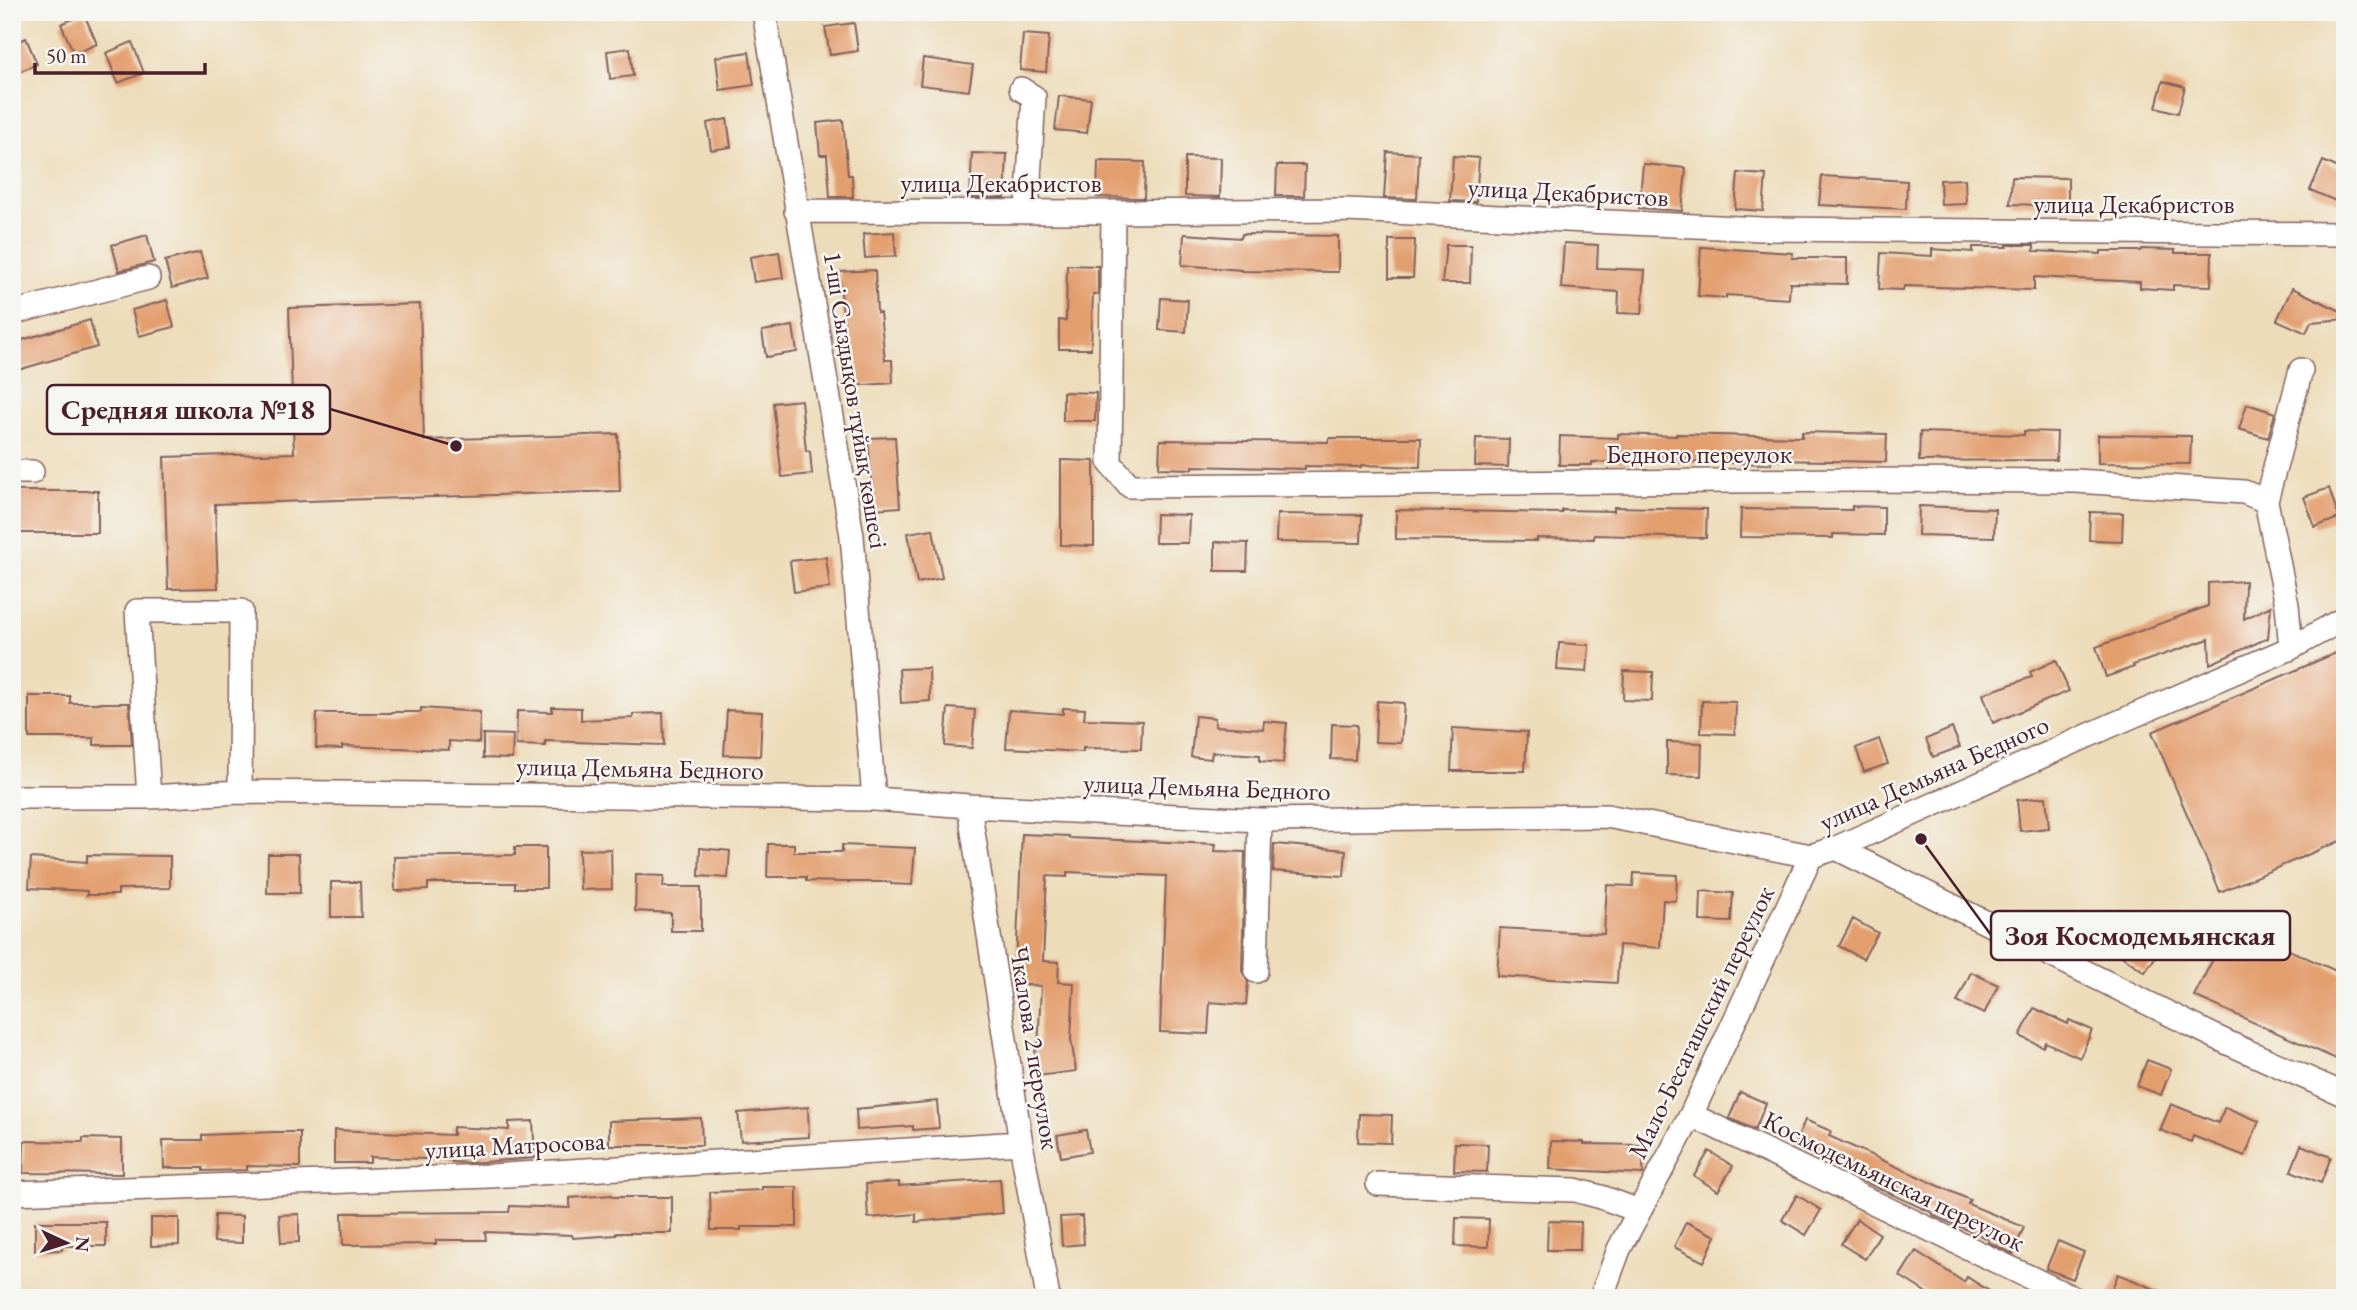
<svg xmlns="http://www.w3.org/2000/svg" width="2357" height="1310" font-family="'EB Garamond',serif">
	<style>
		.building { fill: #e39e6e }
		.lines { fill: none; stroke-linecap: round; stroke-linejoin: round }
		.minor-casing { stroke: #83615d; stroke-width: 26 }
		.minor { stroke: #fff; stroke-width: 23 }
		.labels { text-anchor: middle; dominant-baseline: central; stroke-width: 5; stroke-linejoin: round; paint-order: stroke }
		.street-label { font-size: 26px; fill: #4a1f2b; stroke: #f6f6f2 }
		.leader { fill: none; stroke: #4a1f2b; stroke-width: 2.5 }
		.callout-dot { fill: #4a1f2b; stroke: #f6f6f2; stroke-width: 2.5 }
		.callout { fill: #f6f6f2; stroke: #4a1f2b; stroke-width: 2.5 }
		.callout-label { font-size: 28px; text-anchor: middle; font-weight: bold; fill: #4a1f2b }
	</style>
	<rect width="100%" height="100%" fill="#f6f6f2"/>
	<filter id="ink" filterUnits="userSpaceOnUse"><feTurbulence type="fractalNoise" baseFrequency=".0143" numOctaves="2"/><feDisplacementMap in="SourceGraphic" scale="14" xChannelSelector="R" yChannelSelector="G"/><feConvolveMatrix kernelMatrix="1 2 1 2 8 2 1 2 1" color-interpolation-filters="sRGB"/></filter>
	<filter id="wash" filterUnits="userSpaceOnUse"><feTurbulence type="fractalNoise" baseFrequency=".00686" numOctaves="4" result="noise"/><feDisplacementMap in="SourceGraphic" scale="28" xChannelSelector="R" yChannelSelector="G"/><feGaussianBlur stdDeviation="1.57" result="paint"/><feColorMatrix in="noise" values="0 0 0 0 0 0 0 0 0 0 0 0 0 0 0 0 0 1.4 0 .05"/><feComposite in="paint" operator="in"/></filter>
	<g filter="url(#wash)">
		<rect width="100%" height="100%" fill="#eddcb9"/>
		<g id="blocks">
			<path class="building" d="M84,14l13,30 -23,10 -13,-30z
				M854,23l4,28 -28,4 -5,-28z
				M1023,34l26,2 -3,36 -26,-2z
				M26,38l11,26 -25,11v-31z
				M132,42l12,31 -26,10 -12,-30z
				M630,48l3,28 -23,3 -3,-28z
				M749,52l5,33 -34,5 -4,-33z
				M923,58l50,7 -4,26 -49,-6z
				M2163,81l22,6 -7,26 -22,-6z
				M1059,96l32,3 -4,34 -32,-3z
				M727,119l4,28 -20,3 -4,-27z
				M843,120l5,55h4l1,22h-23l-3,-42h-7l-3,-32z
				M1387,152l32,2 -2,45 -33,-1z
				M972,153l35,1 -2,44h-35z
				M1453,156l26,2 -3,44 -26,-1z
				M1185,157l36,1 -1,39 -35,-1z
				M1098,161l47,1 -1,36 -47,-1z
				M2323,161l22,10v34l-35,-15z
				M1643,164l43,4 -4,43 -43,-3z
				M1277,165h28l-1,31h-28z
				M1738,173l28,2 -3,36 -28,-2z
				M1822,176l85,5 -1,28 -87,-4z
				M2012,177l56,1v28l-58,-2z
				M1965,179l1,25 -25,1 -1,-25z
				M894,232l2,24 -31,2 -2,-24z
				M1184,234l57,4 1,-4 96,2v36l-97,-1v-1l-59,-5z
				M147,235l7,27 -35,9 -7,-26z
				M1389,240h26l-2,38h-24z
				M1564,243l34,2 -1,23 48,2 -3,44 -24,-1 1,-21 -58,-4z
				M1446,245h25l-1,38h-28z
				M2007,245h27v6l67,3v-3h40l1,-2 33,1v3h37l-1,33 -38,-1v5l-33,-2v-6l-106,-5v13l-130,-4 -1,4 -24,-1 2,-36 51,3v-7l41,3v-5h34z
				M1701,247l92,6 -1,5h55v26l-57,-1 -1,16 -63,-4v3l-28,-2z
				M200,252l8,26 -36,10 -7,-27z
				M779,252l4,26 -29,4 -4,-25z
				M1067,265l31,1v28h-5l-2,55h-32v-29l7,1z
				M875,270l2,43h3l5,47h7l1,23 -43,3 -11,-114z
				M2292,288l53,25v6l-34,3 -5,11 -29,-13z
				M1161,298l27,2 -2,32 -27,-2z
				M167,300l7,27 -35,9 -7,-26z
				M420,304l4,136 194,-6 2,57 -405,13 3,84 -50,1 -4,-132 130,-4 -5,-145z
				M90,320l7,27 -79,23 -6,-27z
				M793,326l4,26 -31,5 -4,-26z
				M1063,392l33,1 -1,28h-32z
				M801,400l5,51h4l2,23 -30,3 -9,-74z
				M2247,404l28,9 -7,25 -29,-9z
				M2024,431l33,1 -1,28 -137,1 1,-29 104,3z
				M1802,432l85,2 -1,28 -115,-2v4l-121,-3v2l-58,-1v3h-33l1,-29 58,2v-4l58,2v-2l126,3z
				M2098,435l93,1 -1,28 -92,-1z
				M895,437l5,70 -26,2 -6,-71z
				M1329,438h92l-1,29 -59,-2v2l-56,-1v3l-113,-3v3l-33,-1 1,-28 168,2z
				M1476,438l33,1 -1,28 -33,-1z
				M1061,460l33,1v85l-33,-1z
				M2329,488l10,30 -24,9 -11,-30z
				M12,491h86v42h-86z
				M1852,506l32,1v28l-51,-1v4l-93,-1 1,-28 111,1z
				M1919,506l76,3 -1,28 -76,-2z
				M1614,507l93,2 -1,29 -112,-3v4l-57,-1v3l-141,-2v-29l166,3v-3l52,1z
				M2090,512l33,1 -1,28 -33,-1z
				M1156,514l33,1 -1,28h-33z
				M1277,514l85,1 -1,28 -85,-1z
				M933,529l9,49 -25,5 -9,-50z
				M1215,542l33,1 -1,28h-32z
				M826,557l4,31 -36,4 -4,-31z
				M2245,581l-1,38 27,-13 -3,32 -58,26 -1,-25 -76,26 1,2 -28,10 -10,-30 112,-41v-23z
				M1559,643l30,2 -2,27 -30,-2z
				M2345,649v190l-125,53 -68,-160z
				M2056,660l13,31 -76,32 -10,-29 49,-17 -2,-5z
				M929,668l1,33 -29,2 -2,-34z
				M1624,671l29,1 -1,29 -29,-1z
				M29,696h41v7h59l3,42h-38v-7h-65z
				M1377,701l27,2 -3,40 -26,-1z
				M1702,701l34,1 -1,32 -34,-1z
				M552,707l29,1v12l52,-2v-4l30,-1 1,32 -119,-4v5l-29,-1 1,-34 35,1z
				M421,708l59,4 -1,31 -30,-2v9l-107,-4v3l-26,-1 1,-35h74v-1h30z
				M948,708l27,2 -3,38 -27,-2z
				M1063,708l22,1 -1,10 58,2 -1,28 -58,-1v4l-77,-4 3,-38 54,4z
				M727,710l35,2 -2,44 -36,-1z
				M1195,716l20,2v8l48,3 1,-8 23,2 -4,40 -23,-2v-6l-48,-3 -1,7 -20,-2z
				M1332,724l25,1 -2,35 -24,-1z
				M1453,728l74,4 -2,39h-74z
				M1952,728l8,19 -27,10 -7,-18z
				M483,734l30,1 -1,24 -29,-1z
				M1879,739l9,25 -24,8 -8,-24z
				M1667,742l35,1 -1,33 -34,-1z
				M2046,797l3,31 -29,3 -3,-31z
				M1022,834l47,2v2l147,6 -1,7 30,1 -3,119 6,11 -2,23 -36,-3 -2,32 -48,-2 6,-156 -99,-4v5l-20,-1 -4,85 16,1 -1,20 16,1 -3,56 5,32 -38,5 -3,-26 3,-1 3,-63 -26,-2z
				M768,844h26v8h48v-7l73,3 -3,37 -21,-1v-2h-49l-36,-1v-4h-39z
				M1274,844l72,6 -2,26 -71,-5z
				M515,847h31v41h-31v-5h-87v7l-33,1 -1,-34 121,-2z
				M700,848l30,3 -2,27 -29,-2z
				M611,849l1,40 -32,1 -1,-40z
				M268,854h31l1,39h-33z
				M87,855l83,1v32l-52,1v6h-31v-4l-58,-3 2,-30 56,4z
				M1634,873l43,2 -1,26 -13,-1 -3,48 -41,-3 -2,38 -120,-7 3,-48 104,6 3,-49 26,1z
				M636,875l28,1 -1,11h38v44h-30v-18l-36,-2z
				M331,882h29l1,35h-30z
				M1701,891l32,2 -2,29 -31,-1z
				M2106,912l55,37 -16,23 -54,-37z
				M1853,919l25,14 -15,26 -24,-13z
				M2231,924l114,51v88l-151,-67z
				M1971,972l27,13 -14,29 -27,-12z
				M2034,1008l34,16 1,-4 23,10 -12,28 -35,-16 -2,5 -23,-11z
				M2147,1060l24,9 -10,26 -24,-9z
				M1740,1092l26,11 -11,27 -26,-12z
				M937,1101l2,27 -26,2v-4l-56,4 -1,-21z
				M2171,1104l47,19 7,-16 34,14 -14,35 -52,-20 -2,6 -31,-12z
				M808,1107l1,30 -68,4 -3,-28z
				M1359,1114l33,1 -1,28 -33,-1z
				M701,1118l1,27h-93v-24z
				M1805,1120l26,11 -2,5 141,64 -2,4 56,23 -11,27 -25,-12 1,-3 -50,-21 -6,-3v-2l-90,-41 2,-3 -51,-21z
				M533,1121l2,37 -65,5 -18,-1v-2l-82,-3v6h-36v-33l119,5v-8l56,3v-8z
				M1086,1130l4,22 -29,5 -4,-22z
				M273,1132h27v35l-53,-1v4l-44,1v-3h-39l-1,-28h39v-5z
				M83,1138l39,1v35l-99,-1 1,-32 59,1z
				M1551,1141l33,1v2l60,1 -1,29 -93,-5z
				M1455,1143l33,1 -1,28 -33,-1z
				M2301,1145l30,12 -10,26 -30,-12z
				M1709,1151l24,15 -15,25 -24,-15z
				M1000,1179l3,34 -87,9v-8l-48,4 -2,-34 33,-2v4z
				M762,1187h35v40h-56v3h-30l-1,-38 52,-2z
				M612,1195l1,2h59v36h-56v2l-43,3 -1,-3 -87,-3 1,8h-50v4l-93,1 -1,-32 167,-1 1,-6 60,2v-10z
				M1797,1195l24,15 -15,25 -24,-15z
				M299,1214v28l-18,1 -2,-28z
				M215,1215l27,1v27l-28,-1z
				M1082,1216l2,28 -22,2 -2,-29z
				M151,1218h28v27l-28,1z
				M1456,1218l33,1 -1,28 -33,-1z
				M1857,1219l23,15 -15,25 -24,-15z
				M1548,1221l33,1 -1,28h-33z
				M35,1222h71v24h-44v4l-27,1z
				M1686,1222l30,14 -12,26 -30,-15z
				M2058,1241l26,11 -11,27 -27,-10z
				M1916,1251l48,31 3,-5 33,21h-65l-35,-22z
				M2118,1274l56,23v1h-66z"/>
		</g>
	</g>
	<g filter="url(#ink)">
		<use href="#blocks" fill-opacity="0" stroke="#83615d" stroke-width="2"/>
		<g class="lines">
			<defs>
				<path id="minor" d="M764,12l88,524 22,263
					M1021,89l13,8 -7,114
					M796,211l317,1 233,-2 415,19 577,5 7,-3
					M1113,212l-3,251 20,23 721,-6 225,1 168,11 22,9
					M12,313l136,-35
					M12,472h20
					M2291,648l-4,-43 -21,-104 35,-131
					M12,797h137l91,-5 634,7 95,7 291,14 347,-4 204,40 25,-8 276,-123 179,-77 54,-30
					M149,797l-12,-186h104l-1,181
					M969,806l52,337 27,155
					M1836,848l390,194 119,53
					M1256,971l4,-151
					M1691,1115l382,183
					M1378,1184l197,6 26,7 38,14
					M12,1193l478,-17 531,-33
					M1601,1298l18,-49 72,-134 120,-259"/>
			</defs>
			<use href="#minor" class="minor-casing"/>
			<use href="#minor" class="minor"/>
		</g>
	</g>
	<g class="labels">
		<g class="street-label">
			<text x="1001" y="183">улица Декабристов</text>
			<text transform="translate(1568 192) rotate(3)">улица Декабристов</text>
			<text x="2134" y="204">улица Декабристов</text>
			<text transform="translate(856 400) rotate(81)">1-ші Сыздықов тұйық көшесі</text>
			<text x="1699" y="454">Бедного переулок</text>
			<text transform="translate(640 768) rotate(1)">улица Демьяна Бедного</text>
			<text transform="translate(1934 773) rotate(-24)">улица Демьяна Бедного</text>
			<text transform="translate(1207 787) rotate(2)">улица Демьяна Бедного</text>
			<text transform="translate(1701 1022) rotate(-64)">Мало-Бесагашский переулок</text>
			<text transform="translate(1035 1048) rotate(81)">Чкалова 2 переулок</text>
			<text transform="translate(515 1145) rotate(-3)">улица Матросова</text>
			<text transform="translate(1894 1181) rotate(26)">Космодемьянская переулок</text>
		</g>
	</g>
	<path class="leader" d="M456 446L330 409M1921 839L1991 935"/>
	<g class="callout-dot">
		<circle cx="456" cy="446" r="7"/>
		<circle cx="1921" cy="839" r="7"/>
	</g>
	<g class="callout">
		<rect x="47" y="385" width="283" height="49" rx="7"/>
		<rect x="1991" y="911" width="299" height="49" rx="7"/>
	</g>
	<g class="callout-label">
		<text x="188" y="419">Средняя школа №18</text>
		<text x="2140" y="945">Зоя Космодемьянская</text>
	</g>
	<rect width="2357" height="1310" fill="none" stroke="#f6f6f2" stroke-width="42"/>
	<g transform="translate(66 1243) rotate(94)" stroke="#f6f6f2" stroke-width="5" paint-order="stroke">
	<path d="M0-5L12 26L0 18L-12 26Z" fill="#4a1f2b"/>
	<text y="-10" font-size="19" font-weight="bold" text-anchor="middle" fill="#4a1f2b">N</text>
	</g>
	<path d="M35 63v10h170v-10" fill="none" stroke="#4a1f2b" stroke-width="3.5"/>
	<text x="46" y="63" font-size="21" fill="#4a1f2b" stroke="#f6f6f2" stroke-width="5" paint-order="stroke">50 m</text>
</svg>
